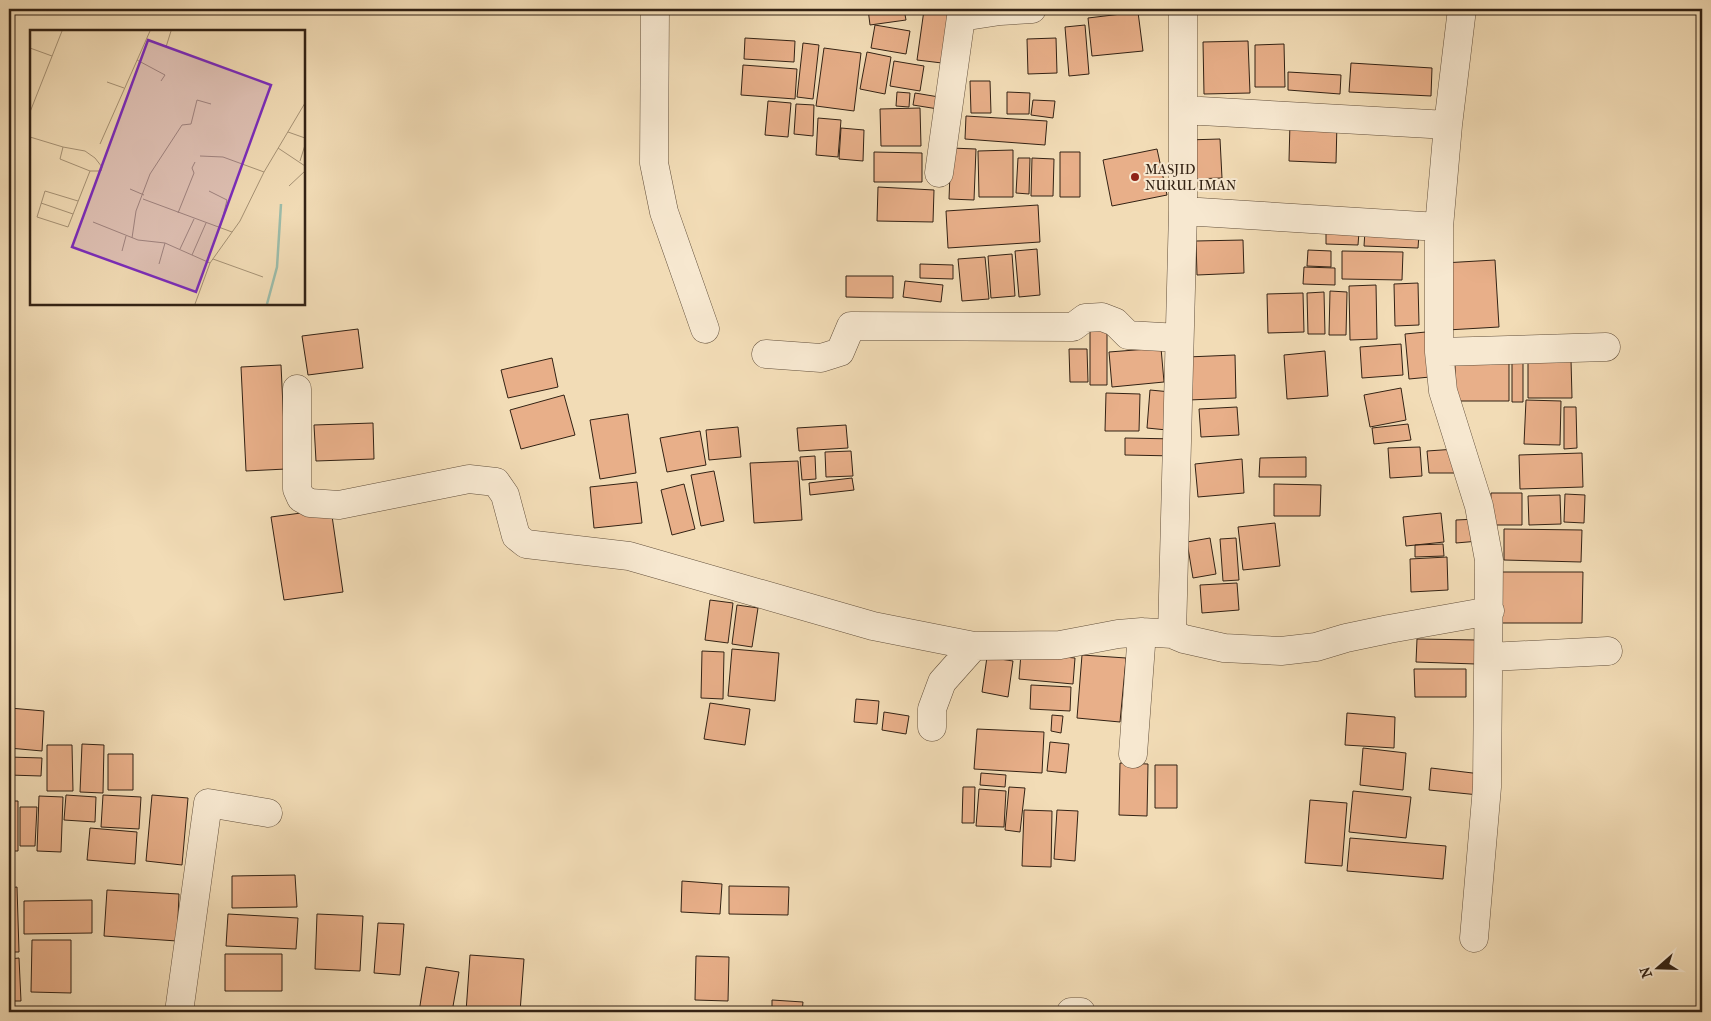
<svg xmlns="http://www.w3.org/2000/svg" width="1711" height="1021" font-family="'IM FELL French Canon',serif">
	<style>
		.building { fill: #e8af89; stroke: #332214 }
		.lines { fill: none; stroke-linecap: round; stroke-linejoin: round }
		.minor-casing { stroke: #63503c; stroke-width: 29 }
		.minor { stroke: #f7e8d0; stroke-width: 28 }
		.poi-dot { fill: #8f2418; stroke: #f7e8d0; stroke-width: 2 }
		.labels { text-anchor: middle; dominant-baseline: central; stroke-width: 4; stroke-linejoin: round; paint-order: stroke }
		.poi-label { font-size: 14px; fill: #332214; stroke: #f7e8d0; text-anchor: start }
		.inset-river { fill: none; stroke: #9cbcaa; stroke-width: 2.5 }
		.inset-road { fill: none; stroke: #a69275; stroke-width: 1 }
		.view { fill: #7b2cbf; fill-opacity: 0.15; stroke: #7b2cbf; stroke-width: 2.5 }
		.inset-edge { fill: none; stroke: #332214; stroke-width: 2.5 }
	</style>
	<rect width="100%" height="100%" fill="#f2dcb6"/>
	<filter id="stains"><feTurbulence type="fractalNoise" baseFrequency=".004" numOctaves="4"/><feColorMatrix values="0 0 0 0 .2 0 0 0 0 .09 0 0 0 0 .02 0 0 0 .5 -.17"/></filter>
	<radialGradient id="worn" r=".72"><stop offset=".6" stop-color="#630" stop-opacity="0"/><stop offset="1" stop-color="#630" stop-opacity=".3"/></radialGradient>
	<path class="building" d="M675,9h57v2h-57z
		M868,9h36l2,11 -36,5z
		M924,10l25,3 -7,50 -25,-3z
		M1138,12l5,39 -51,5 -4,-38z
		M875,25l35,6 -4,23 -35,-6z
		M1085,25l4,49 -20,2 -4,-49z
		M745,38l50,3 -1,21 -50,-3z
		M1056,38l1,35 -29,1 -1,-35z
		M1248,41l2,52 -46,1 -1,-52z
		M803,43l16,2 -6,54 -16,-2z
		M1284,44l1,43h-30v-42z
		M824,48l37,5 -7,58 -38,-5z
		M867,52l24,5 -6,37 -25,-5z
		M894,61l30,5 -4,25 -30,-5z
		M1351,63l81,5 -1,28 -82,-4z
		M743,65l54,4 -2,30 -54,-4z
		M1288,72l53,3 -1,19 -52,-4z
		M970,81h20l1,32h-20z
		M897,92l13,1 -1,14 -13,-1z
		M1007,92l23,1 -1,21h-22z
		M915,93l24,4 -1,12 -25,-4z
		M1033,100l22,1 -2,17 -22,-3z
		M768,101l23,2 -3,34 -23,-2z
		M796,104l18,1 -1,31 -19,-2z
		M920,108l1,38h-40l-1,-37z
		M966,116l81,5 -2,24 -80,-6z
		M818,118l23,2 -3,37 -22,-2z
		M1290,122l47,1 -1,40 -47,-2z
		M841,128l23,2 -1,31 -24,-2z
		M1220,139l2,39 -34,1 -2,-39z
		M951,148l25,1 -2,51 -25,-1z
		M1157,149l10,46 -55,11 -9,-46z
		M1013,150v47h-34l-1,-46z
		M874,152l48,1v29h-48z
		M1060,152h20v45h-20z
		M1018,158h12l-1,36 -13,-1z
		M1032,158l22,1 -1,37h-22z
		M878,187l56,3 -1,32 -56,-1z
		M1038,205l2,37 -92,6 -2,-37z
		M1326,230l33,2 -1,13 -32,-1z
		M1365,231l54,3 -1,14 -54,-2z
		M1243,240l1,33 -47,2 -1,-34z
		M1037,249l3,46 -21,2 -4,-46z
		M1308,250l23,1v16l-24,-1z
		M1342,251l61,1 -1,28 -60,-1z
		M1012,254l3,42 -24,2 -3,-42z
		M985,257l4,42 -27,2 -4,-42z
		M1495,260l4,67 -52,3 -4,-67z
		M920,264l33,1v14l-33,-1z
		M1304,267l31,1v17l-32,-1z
		M846,276h47v22l-47,-1z
		M905,281l38,4 -2,17 -38,-5z
		M1418,283l1,42 -24,1 -1,-42z
		M1376,285l1,54 -27,1 -1,-54z
		M1330,291l17,1 -1,43h-17z
		M1324,292l1,42h-17l-1,-41z
		M1303,293l1,39 -36,1 -1,-39z
		M1090,325h17v60h-17z
		M358,329l5,39 -55,7 -6,-39z
		M1426,332l4,45 -21,2 -4,-45z
		M1401,344l2,31 -41,3 -2,-31z
		M1161,348l3,34 -52,5 -3,-35z
		M1069,349h18l1,33h-18z
		M1325,351l3,45 -41,3 -3,-44z
		M1701,354h1v65z
		M1235,355l1,43 -47,2 -2,-43z
		M1455,355h54v46h-54z
		M1512,357l11,1v44h-11z
		M552,358l6,29 -50,11 -7,-28z
		M1571,360l1,38h-44v-37z
		M281,365l5,104 -40,2 -5,-104z
		M1401,388l5,32 -36,7 -6,-32z
		M1150,390l21,2 -4,38 -20,-2z
		M1106,393l34,1 -1,37h-34z
		M564,395l11,40 -54,14 -11,-39z
		M1526,400l35,1 -1,44 -36,-1z
		M1237,407l2,28 -38,2 -2,-28z
		M1564,407h12l1,41 -13,1z
		M628,414l8,59 -36,6 -10,-59z
		M373,423l1,36 -58,2 -2,-36z
		M1408,424l3,16 -37,4 -2,-16z
		M846,425l2,23 -49,3 -2,-23z
		M738,427l3,30 -32,3 -3,-30z
		M700,431l6,34 -39,7 -7,-34z
		M1125,438l51,1v17l-51,-1z
		M1420,447l2,29 -32,2 -2,-30z
		M1456,449l1,24h-28l-2,-22z
		M851,451l2,25 -27,1 -1,-25z
		M1582,453l1,34 -63,2 -1,-34z
		M815,456l1,23 -14,1 -2,-23z
		M1306,457v20h-47l1,-19z
		M1242,459l2,34 -46,4 -3,-33z
		M798,461l4,59 -48,3 -4,-60z
		M714,471l10,50 -23,5 -10,-51z
		M852,478l2,12 -44,5 -1,-12z
		M637,482l5,41 -48,5 -4,-41z
		M684,484l11,45 -23,6 -11,-45z
		M1274,484l47,1 -1,31h-46z
		M1491,493h31v32h-32z
		M1565,494l20,1 -1,28 -20,-1z
		M1560,495l1,29 -32,1 -1,-29z
		M331,509l12,83 -59,8 -13,-83z
		M1441,513l3,29 -38,4 -3,-29z
		M1478,519l1,22 -23,2v-23z
		M1275,523l5,43 -37,4 -5,-43z
		M1504,529l78,1 -1,32 -77,-2z
		M1210,538l6,36 -23,4 -6,-36z
		M1236,538l3,42 -16,1 -3,-42z
		M1443,544l1,12 -29,1v-12z
		M1447,557l1,33 -37,2 -1,-33z
		M1496,572h87l-1,51h-86z
		M1237,583l2,27 -37,3 -2,-28z
		M710,600l23,3 -5,40 -23,-3z
		M737,605l21,3 -6,39 -20,-3z
		M1417,639l60,1 -1,24 -60,-2z
		M732,649l47,4 -4,48 -47,-5z
		M702,651l22,1 -1,47 -22,-1z
		M1021,653l54,5 -2,26 -54,-5z
		M1082,655l44,3 -6,64 -43,-4z
		M987,657l26,4 -5,36 -26,-5z
		M1414,669h52v28h-51z
		M1031,685l40,2 -1,24 -40,-2z
		M856,699l23,2 -2,23 -23,-2z
		M710,703l40,6 -5,36 -41,-6z
		M10,708l34,3 -2,40 -33,-3z
		M884,712l25,4 -3,18 -24,-4z
		M1347,713l48,4 -1,31 -49,-3z
		M1052,715l11,1 -2,17 -10,-2z
		M977,729l67,3 -2,41 -68,-4z
		M1050,742l19,2 -3,29 -19,-2z
		M82,744l22,1 -1,48 -23,-1z
		M47,745h25l1,46h-26z
		M1363,748l43,5 -3,37 -43,-5z
		M108,754h25v36h-25z
		M9,757l33,1 -1,18 -32,-1z
		M1120,763l28,1 -1,52 -28,-1z
		M1155,765h22v43h-22z
		M1431,768l50,6 -2,21 -50,-5z
		M981,773l25,2 -1,12 -25,-2z
		M963,787h12l-1,36h-12z
		M1009,787l16,1 -5,44 -15,-2z
		M979,789l27,2 -2,36 -28,-1z
		M1353,791l58,6 -5,41 -57,-6z
		M66,795l30,2 -1,25 -31,-2z
		M103,795l38,2 -2,32 -38,-2z
		M152,795l36,3 -6,67 -36,-4z
		M39,796l24,1 -2,55 -24,-1z
		M1310,800l37,3 -5,63 -37,-3z
		M9,801h9v50h-9z
		M20,807h17l-2,39h-15z
		M1024,810l28,1 -1,56 -29,-1z
		M1057,810l21,1 -3,50 -21,-2z
		M90,828l47,4 -2,32 -48,-4z
		M1350,838l96,8 -3,33 -96,-8z
		M295,875l2,32 -65,1v-32z
		M682,881l40,3 -2,30 -39,-2z
		M729,886l60,1 -1,28 -59,-1z
		M17,887l2,65h-10v-64z
		M107,890l72,4 -2,47 -73,-5z
		M92,900v33l-68,1v-33z
		M228,914l70,4 -2,31 -70,-3z
		M317,914l46,2 -3,55 -45,-2z
		M378,923l26,1 -4,51 -26,-2z
		M32,940h39v53l-40,-1z
		M225,954h57v37h-57z
		M470,955l54,4 -4,53h-54z
		M696,956l33,1 -1,44 -33,-1z
		M19,958l2,43h-12v-42z
		M426,967l33,5 -7,40h-33z
		M772,1000l31,2 -1,10h-30z
		M729,1007l34,1 -1,4h-33z"/>
	<g class="lines">
		<defs>
			<path id="minor" d="M655,9l-1,154 10,49 41,117
				M1462,9l-14,116 -9,102v125l4,39 36,115 10,54 -2,227 -13,151
				M1183,110l265,15
				M939,173l22,-156 39,-6 32,-2
				M1183,211l256,16
				M1439,352l167,-5
				M766,354l55,4 19,-6 11,-26 222,1 12,-9 17,-1 13,5 13,13 51,3
				M297,389v100l4,9 9,5 29,2 130,-26 27,3 9,13 11,41 10,8 103,12 244,70 101,20 86,-1 58,-11 24,-2 30,2 12,5 40,9 57,3 35,-4 30,-9 43,-9 101,-18
				M1172,634l11,-423v-202
				M1489,657l119,-6
				M932,727v-18l10,-27 32,-36
				M1133,754l9,-122
				M179,1012l29,-209 60,10
				M1071,1012h10"/>
		</defs>
		<use href="#minor" class="minor-casing"/>
		<use href="#minor" class="minor"/>
	</g>
	<circle class="poi-dot" cx="1135" cy="177" r="5"/>
	<g class="labels">
		<g class="poi-label">
			<text x="1145" y="169">MASJID<tspan x="1145" dy="16">NURUL IMAN</tspan></text>
		</g>
	</g>
	<g transform="translate(30 30)">
		<rect width="275" height="275" fill="#f2dcb6"/>
		<path class="inset-river" d="M237,274l10,-37 4,-63"/>
		<path class="inset-road" d="M136,17l5,-16M0,18l22,8M107,30l28,15 -4,6M77,52l17,6M0,82l32,-81M258,102l17,6M0,107l33,10 -3,12 30,12 -22,56 -31,-10 8,-26 33,10M70,114l50,-113M33,117l22,4 10,7 7,9 -1,4h-11M248,118l27,18M170,126l23,1 41,15M270,131l5,-16M259,156l16,-15M100,159l14,6M179,161l18,9 -7,28M113,169l89,33M11,173l32,11M148,183l16,-40 -2,-5 3,-6M63,192l45,18 27,3 45,20M102,208l4,-27 14,-37 32,-49 9,-1 6,-24 14,4M150,219l14,-30M92,221l4,-15M162,225l14,-32M183,229l50,18M129,234l6,-21M165,274l15,-41 30,-42 24,-49 41,-69"/>
		<path class="view" d="M118,10l123,45 -75,207 -124,-45z"/>
		<rect width="275" height="275" class="inset-edge"/>
	</g>
	<rect width="1711" height="1021" fill="none" stroke="#f2dcb6" stroke-width="30"/>
	<rect x="10" y="10" width="1691" height="1001" fill="none" stroke="#332214" stroke-width="2.5"/>
	<rect x="15" y="15" width="1681" height="991" fill="none" stroke="#332214"/>
	<g transform="translate(1658 968) rotate(250)" stroke="#f7e8d0" stroke-width="4" paint-order="stroke">
	<path d="M0-4L9 19L0 12L-9 19Z" fill="#332214"/>
	<text y="-8" font-size="14" font-weight="bold" text-anchor="middle" fill="#332214">N</text>
	</g>
	<rect width="100%" height="100%" filter="url(#stains)"/>
	<rect width="100%" height="100%" fill="url(#worn)"/>
</svg>
